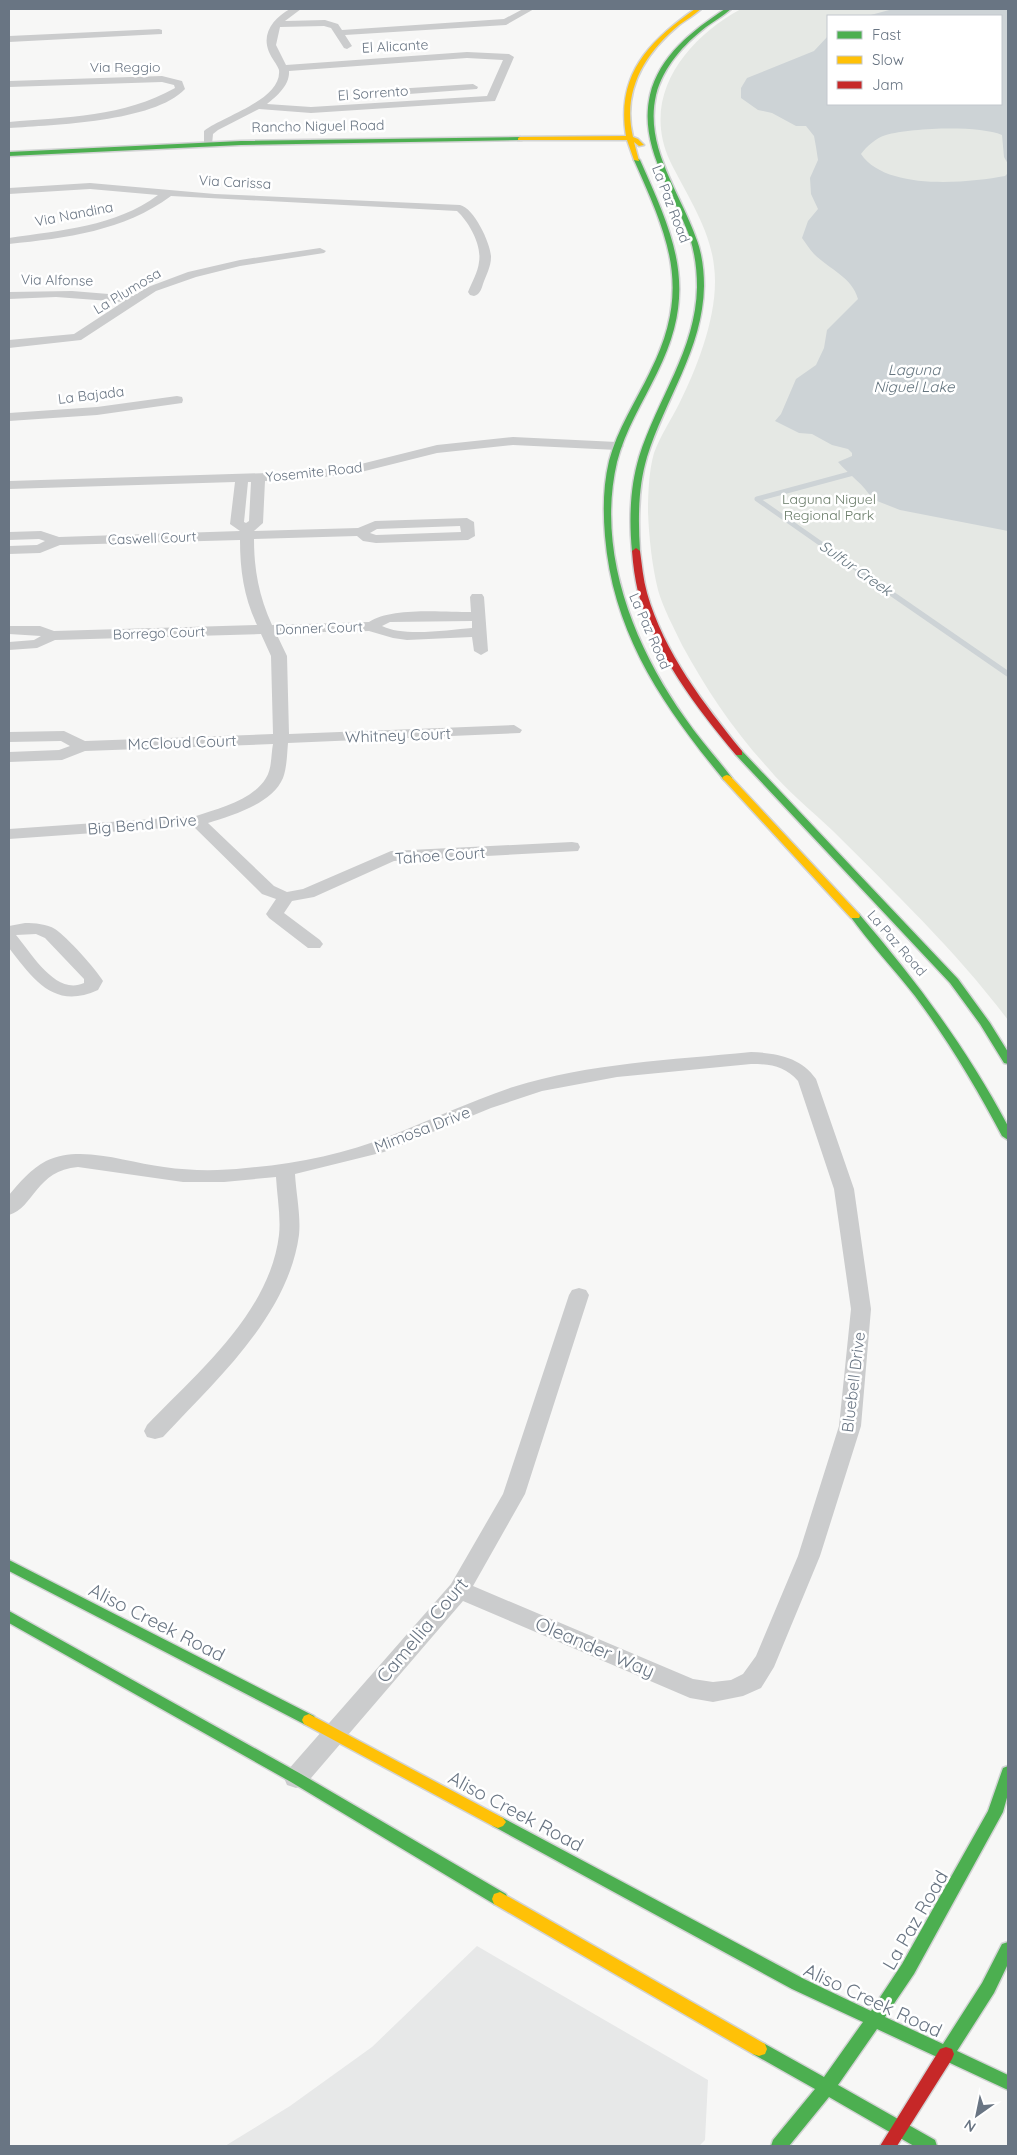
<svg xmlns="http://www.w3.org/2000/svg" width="1017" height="2155" font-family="Quicksand,sans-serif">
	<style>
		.built { fill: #e7e8e8 }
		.green { fill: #e5e8e4; fill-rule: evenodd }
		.water { fill: #cdd3d6 }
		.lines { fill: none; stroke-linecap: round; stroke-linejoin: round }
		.stream-far1 { stroke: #cdd3d6; stroke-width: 5 }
		.stream { stroke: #cdd3d6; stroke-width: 5.5 }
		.fast-casing { stroke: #d2d3d4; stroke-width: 3 }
		.slow-casing { stroke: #d2d3d4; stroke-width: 3 }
		.jam-casing { stroke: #d2d3d4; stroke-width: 3 }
		.street { fill: #cbcccd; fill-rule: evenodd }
		.fast { fill: #4caf50; fill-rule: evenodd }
		.slow { fill: #ffc107; fill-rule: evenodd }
		.jam { fill: #c62828; fill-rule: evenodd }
		.labels { text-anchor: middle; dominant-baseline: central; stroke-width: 5; stroke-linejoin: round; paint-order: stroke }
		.far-street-label { font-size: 14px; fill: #697583; stroke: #fff }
		.far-park-label { font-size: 14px; fill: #697b68; stroke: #fff }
		.far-water-label { font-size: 15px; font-style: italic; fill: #65757f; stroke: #fff }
		.street-label { font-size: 16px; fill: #697583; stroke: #fff }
		.near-street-label { font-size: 19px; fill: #697583; stroke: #fff }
	</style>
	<rect width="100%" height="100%" fill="#f7f7f6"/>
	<path class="built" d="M477,1946l231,134 -3,60 -6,6h-474l65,-40 82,-59z"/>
	<path class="green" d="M741,9h267v1011c-52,-69 -114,-128 -175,-189 -22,-21 -46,-40 -65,-63 -34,-37 -62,-79 -86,-123 -8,-17 -19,-37 -24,-55 -6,-25 -9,-52 -10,-78 0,-18 1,-42 6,-59 6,-17 17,-33 25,-49 19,-38 41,-94 35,-138 -4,-38 -28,-72 -44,-105 -30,-65 16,-122 71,-152zM828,16h173v88h-173z"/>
	<path class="water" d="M893,9h115v155l-4,-7 -2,-22c-24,-10 -91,-7 -116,0 -10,3 -19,11 -25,19 25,37 106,29 144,22l3,-3v358l-108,-21 -28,-11c-7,-14 -23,-24 -34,-37l14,-6v-3l-4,-4 -16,-4 -20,-11 -13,-1 -24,-12 6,-7 15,-35 20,-14 8,-17 3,-18 31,-31c-6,-22 -29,-30 -44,-45 -5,-5 -8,-11 -12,-16l6,-17 10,-12 -7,-15 -1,-16 8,-18 -2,-13 -2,-11 -8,-10h-10l-24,-13 -14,-3 -17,-12v-10l6,-10 67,-27 14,-15v68h173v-88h-134z"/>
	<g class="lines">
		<path class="stream-far1" d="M857,472l-100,27 130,91"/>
		<path class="stream" d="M885,589l123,85"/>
		<defs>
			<path id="fast" d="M725,9h6c-8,7 -17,12 -25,18 -22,17 -43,40 -50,68 -12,52 24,97 40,143 6,15 8,32 8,48 -1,63 -39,113 -57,171 -9,30 -9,63 -7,94l-4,3 -4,-3c-3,-31 -2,-64 7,-94 18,-58 57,-107 58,-170 0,-17 -2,-33 -7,-49 -16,-46 -52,-91 -40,-143 9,-39 43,-65 75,-86z
				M520,137l2,1v2l-281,5 -232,11v-4l232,-11z
				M637,158l3,2c35,79 59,129 17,213 -14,29 -32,57 -40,89 -21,90 17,184 68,256 14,21 32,40 47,60l-5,3 -3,-1c-61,-74 -111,-146 -119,-244 -2,-25 -2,-50 4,-75 8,-31 27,-60 41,-89 42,-83 19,-133 -16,-212z
				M739,750l3,1 216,228 32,44 18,29v12l-4,-1 -24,-39 -30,-41 -214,-228v-4z
				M855,913l4,1c57,66 108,135 149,212v14l-6,-4c-26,-49 -54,-96 -87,-140 -21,-27 -45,-52 -65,-80z
				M9,1560l305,156 2,4 -2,4 -5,2 -5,-2 -295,-153z
				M9,1611l292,163 205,120 2,5 -2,5 -6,2 -6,-2 -203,-122 -282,-159z
				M1008,1766v28l-5,18 -89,162 -29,43 58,27 39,-61 20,-39 6,-2v22l-14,29 -37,58 51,24v15l-131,-61 -39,56 97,55 2,6h-23l-85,-49 -40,49h-18l2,-6 42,-51 -62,-35 -2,-5 2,-5 6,-2 6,2 59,33 39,-55 -71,-33 -299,-163 -3,-4 3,-4 5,-2 5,2 301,161 67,32 31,-47 86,-153 15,-43z"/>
			<path id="slow" d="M695,9h6c-7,6 -15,11 -22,16 -35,29 -57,66 -46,112l5,2 6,6 -5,1 -5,-4 5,19 -5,-1 -7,-20h-109v-2l2,-1 106,-1c-10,-61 22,-94 69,-127z
				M727,775l3,1 129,138 1,2 -1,2h-8l-127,-138 -2,-2 2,-2z
				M309,1714l194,104 3,4 -3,4 -5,2 -5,-2 -189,-102 -2,-4 2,-4z
				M500,1892l265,152 2,5 -2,5 -6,2 -6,-2 -259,-150 -2,-5 2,-5z"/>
			<path id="jam" d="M636,548l4,3c2,14 3,28 7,42 17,60 57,111 95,158v4h-6c-40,-48 -81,-101 -98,-163 -3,-13 -5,-27 -6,-41z
				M946,2047l6,2 2,5 -2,5 -55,87h-17l60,-97z"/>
		</defs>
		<use href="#fast" class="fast-casing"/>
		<use href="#slow" class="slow-casing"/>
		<use href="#jam" class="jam-casing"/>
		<path class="street" d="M290,9h11l-16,12 40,-1 13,4 4,6 162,-11 19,-10h11l-28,16 -161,10 7,11 -5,3 -3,-1 -13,-20 -7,-2 -44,1 -4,18 10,20 181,-13 42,2 5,3 -19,44 -184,12 -52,-4 -41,21 -5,4 -1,11h-8v-14c19,-15 78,-31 75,-61 -2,-6 -7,-11 -10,-18 -8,-19 5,-34 21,-43zM467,58l36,2 -16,36 -176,11 -44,-3c10,-8 23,-19 22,-33z
			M159,29l3,1v4l-153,8v-6z
			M162,76l20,5 3,8c-31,33 -132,36 -176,39v-6c57,-5 115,-5 166,-34l-1,-3 -12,-3 -153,5v-6z
			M473,84l5,3 -1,2 -82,6 -5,-3 5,-3z
			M90,183l125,11 245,11c14,3 31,39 31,52 0,10 -5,18 -8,27 -2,6 -3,10 -9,12l-4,-1 -2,-3c4,-10 10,-20 11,-30 3,-17 -10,-40 -22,-51l-286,-15c-47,35 -105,42 -162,48v-6c52,-8 106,-11 149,-43l-68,-6 -81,5v-6z
			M320,248l6,3 -2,2 -84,13 -44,11 -40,14 -75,49 -72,8v-8l65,-6 49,-32 -67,-5 -47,2v-7l63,-1 61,5 15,-9 40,-15 52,-12z
			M177,396l5,1 1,3 -1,3 -85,12 -88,6v-8l88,-6z
			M513,437l104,5 7,4 -7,4 -104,-5 -76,8 -80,20 -57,7 -35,1 -2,42 -9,8 104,-3 17,-7 92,-3 7,4 1,14 -7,4 -92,3 -13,-2 -6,-5 -103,3c0,31 5,57 18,86l97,-3c22,-15 74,-10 102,-10l-1,-15 2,-3h10l2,3 4,54 -7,4 -7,-4 -2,-14 -65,3 -14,-2 -24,-7 -93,2 11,23 2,78 225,-9 8,5 -2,3 -232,10c-1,11 -1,24 -5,35 -11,26 -50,37 -75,45l66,63 13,6 16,-3 88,-38 181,-9 6,1 2,4 -2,4 -184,10 -80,36 -22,4 -8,12 36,27 3,4 -3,4h-12l-39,-30 -3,-4 10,-15 -14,-5 -69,-68 -184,13v-10l187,-13c22,-7 57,-16 70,-38 6,-9 5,-24 7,-34l-188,7 -23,9 -53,2v-10l50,-2 11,-4 -9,-5 -52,1v-10l55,-1 21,10 188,-7 -2,-78 -10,-22 -206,6 -18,8 -28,2v-8l25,-2 7,-4 -32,-2v-8h31l14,5 203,-6c-13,-28 -17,-54 -17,-85l-180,5 -20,8 -31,1v-8l28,-1 8,-4 -6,-2 -30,1v-8l32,-1 18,6 181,-6 -10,-7 5,-42 -226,7v-8l291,-9 57,-7 80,-20zM248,482h3l-2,39 -3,2 -2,-1zM460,526l1,6 -85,3 -6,-2 7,-4zM472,621v7c-24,2 -69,9 -90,-2l8,-4z
			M25,923c10,0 22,1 30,6 12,8 41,40 48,52l-5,9c-44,20 -64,-10 -89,-42v-22zM36,934l9,4 39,41v4c-28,13 -52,-29 -68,-48z
			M751,1052c25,1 50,5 65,27l38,110 17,120 -10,117 -41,130 -46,111 -13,21 -18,8 -30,6 -23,-4 -227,-97 -158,184 -9,3 -9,-3 -3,-7 3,-7 164,-187 52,-90 66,-199 3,-5 7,-2 7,2 3,5 -64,199 -52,92 220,93 20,3 18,-2 12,-6 13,-18 42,-100 41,-130 12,-117 -17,-120 -36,-108c-13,-15 -28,-17 -47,-17l-134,13 -75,14 -51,17 -107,44 -89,22c1,19 6,42 4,61 -11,81 -83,145 -136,202l-8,2 -8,-2 -3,-6 3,-6c51,-53 123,-113 132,-190 2,-18 -2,-39 -3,-58l-52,5h-41l-105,-15c-42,3 -44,41 -69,48v-20c10,-12 22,-26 37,-34 36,-17 81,2 118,6 27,4 55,4 82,1 49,-4 98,-14 144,-32 41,-16 81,-35 123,-49 77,-24 158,-27 238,-35z"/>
		<use href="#fast" class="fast"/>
		<use href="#slow" class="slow"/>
		<use href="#jam" class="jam"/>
	</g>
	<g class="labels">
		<g class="far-street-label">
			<text transform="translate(395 46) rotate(-3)">El Alicante</text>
			<text x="125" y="67">Via Reggio</text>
			<text transform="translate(373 93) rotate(-4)">El Sorrento</text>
			<text transform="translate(318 126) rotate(-1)">Rancho Niguel Road</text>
			<text transform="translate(235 182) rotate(3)">Via Carissa</text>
			<text transform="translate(671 204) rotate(69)">La Paz Road</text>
			<text transform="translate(74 214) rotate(-11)">Via Nandina</text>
			<text transform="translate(57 280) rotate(1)">Via Alfonse</text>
			<text transform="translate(127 291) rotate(-31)">La Plumosa</text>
			<text transform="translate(91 395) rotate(-7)">La Bajada</text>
			<text transform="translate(314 472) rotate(-6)">Yosemite Road</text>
			<text transform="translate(152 538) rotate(-2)">Caswell Court</text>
			<text transform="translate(319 628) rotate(-2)">Donner Court</text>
			<text transform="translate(650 631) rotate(66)">La Paz Road</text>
			<text transform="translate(159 633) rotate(-2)">Borrego Court</text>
			<text transform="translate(897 943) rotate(49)">La Paz Road</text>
		</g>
		<g class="far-park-label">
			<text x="829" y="499">Laguna Niguel<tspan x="829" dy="16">Regional Park</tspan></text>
		</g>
		<g class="far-water-label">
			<text x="914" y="369">Laguna<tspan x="914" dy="17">Niguel Lake</tspan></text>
			<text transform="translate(856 568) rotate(35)">Sulfur Creek</text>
		</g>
		<g class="street-label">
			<text transform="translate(398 735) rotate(-2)">Whitney Court</text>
			<text transform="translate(182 742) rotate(-2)">McCloud Court</text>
			<text transform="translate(142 824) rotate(-5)">Big Bend Drive</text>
			<text transform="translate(440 855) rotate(-4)">Tahoe Court</text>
			<text transform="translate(422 1129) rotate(-21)">Mimosa Drive</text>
			<text transform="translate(853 1382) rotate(-83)">Bluebell Drive</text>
		</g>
		<g class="near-street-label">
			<text transform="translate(157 1622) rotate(27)">Aliso Creek Road</text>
			<text transform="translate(422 1630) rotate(-50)">Camellia Court</text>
			<text transform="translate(595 1647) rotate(23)">Oleander Way</text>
			<text transform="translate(516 1811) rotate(28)">Aliso Creek Road</text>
			<text transform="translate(915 1920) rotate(-60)">La Paz Road</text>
			<text transform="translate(873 2000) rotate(25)">Aliso Creek Road</text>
		</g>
	</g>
	<rect width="1017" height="2155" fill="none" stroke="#697583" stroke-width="20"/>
	<rect x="827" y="15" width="175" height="90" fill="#ffffff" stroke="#c3c8cd"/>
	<rect x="837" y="31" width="25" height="8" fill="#4caf50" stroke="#c3c8cd"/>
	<text x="872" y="40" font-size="15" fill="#697583">Fast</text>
	<rect x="837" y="56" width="25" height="8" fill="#ffc107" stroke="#c3c8cd"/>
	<text x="872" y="65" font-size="15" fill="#697583">Slow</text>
	<rect x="837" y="81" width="25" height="8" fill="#c62828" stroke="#c3c8cd"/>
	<text x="872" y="90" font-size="15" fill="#697583">Jam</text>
	<g transform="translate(977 2115) rotate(213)" stroke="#ffffff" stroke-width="4" paint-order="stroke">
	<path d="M0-4L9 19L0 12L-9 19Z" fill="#697583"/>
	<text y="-8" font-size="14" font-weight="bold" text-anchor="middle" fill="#697583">N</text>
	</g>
</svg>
